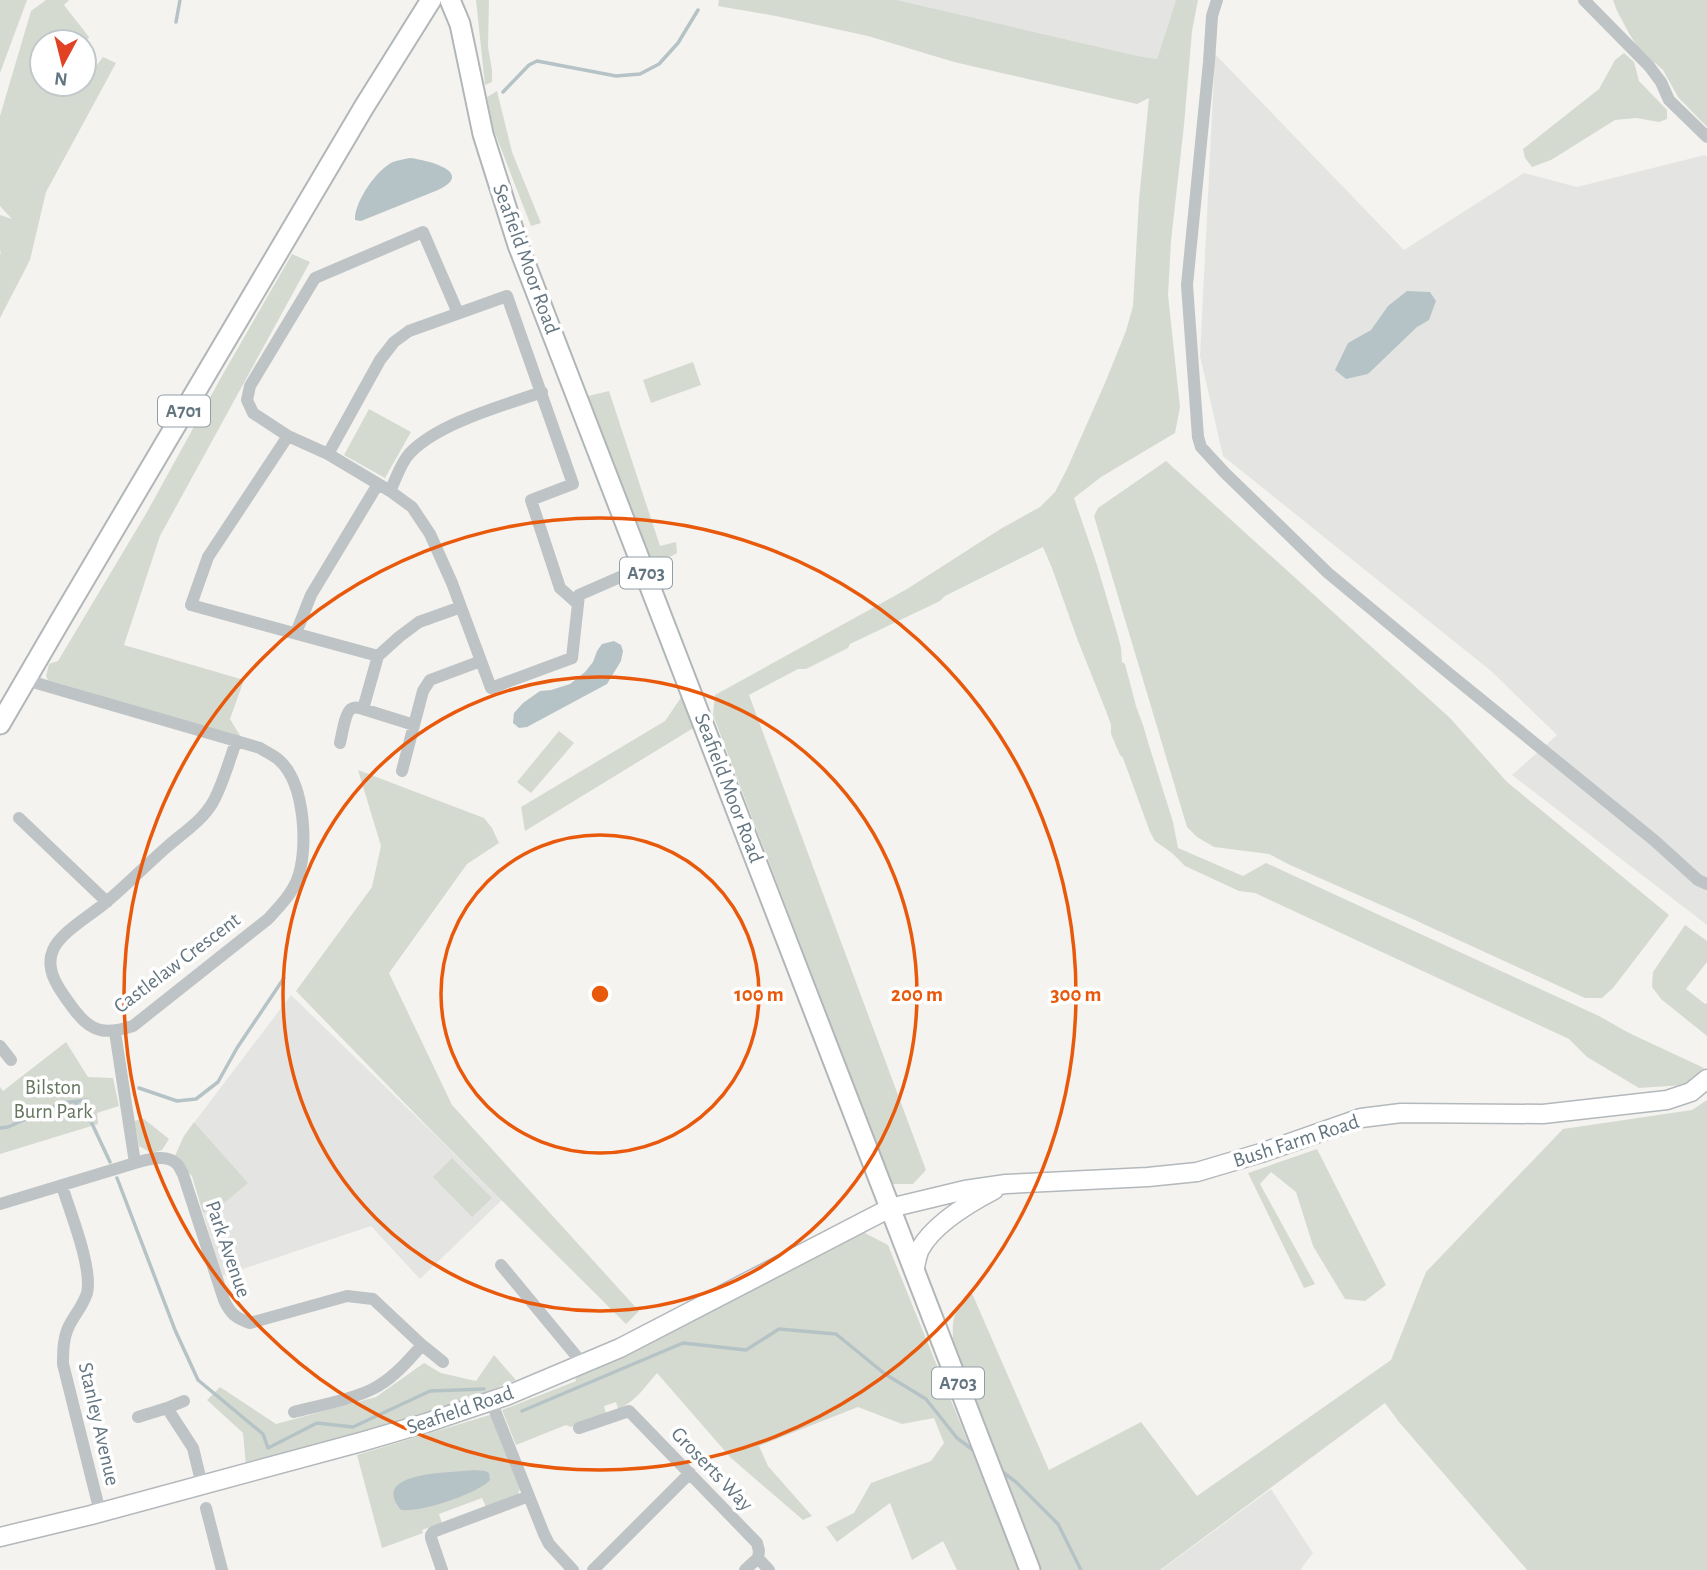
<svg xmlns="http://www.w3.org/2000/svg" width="1707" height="1570" font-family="'Alegreya Sans',sans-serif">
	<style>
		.built { fill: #e4e5e3 }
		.green { fill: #d5dad0 }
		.water { fill: #b6c3c6 }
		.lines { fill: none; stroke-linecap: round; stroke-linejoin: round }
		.stream { stroke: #b6c3c6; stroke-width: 3.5 }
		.secondary-casing { stroke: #b3b8bc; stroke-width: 21 }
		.primary-casing { stroke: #b1b6b9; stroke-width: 23 }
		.street { stroke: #bec3c5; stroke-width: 12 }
		.secondary { stroke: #fff; stroke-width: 18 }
		.primary { stroke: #fff; stroke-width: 19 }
		.ring { fill: none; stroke: #e8590c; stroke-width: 3.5 }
		.labels { text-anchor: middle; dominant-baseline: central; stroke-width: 7; stroke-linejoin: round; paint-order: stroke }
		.shield { fill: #fff; stroke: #929ea6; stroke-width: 2 }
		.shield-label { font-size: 19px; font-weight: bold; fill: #637580 }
		.street-label { font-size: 21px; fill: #637580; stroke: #fff }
		.park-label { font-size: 21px; fill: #677761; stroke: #fff }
		.centre { fill: #e8590c; stroke: #fff; stroke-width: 3.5 }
		.ring-label { font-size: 21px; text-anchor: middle; font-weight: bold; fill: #e8590c; stroke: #fff; stroke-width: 7; stroke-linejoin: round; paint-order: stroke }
	</style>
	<rect width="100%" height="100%" fill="#f4f3ef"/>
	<path class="built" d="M897,0h279l-19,59 -19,-3z
		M1215,54l189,196 120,-77 53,14 128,-32 2,2v768l-195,-150 45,-40 -66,-64 -268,-215 -23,-100z
		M291,995l211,205 -82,79 -49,-53 -149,50 -30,-100 -17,-20 9,-20z
		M1271,1489l42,64 -13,17h-139z"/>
	<path class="green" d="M0,0h27l-27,73z
		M46,0h23l-5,5 25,32 -3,7h-2v-2h-42v42h13l4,9 16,1 28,-37 13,6 -70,129 -16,68 -30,58v-63l1,-4 -1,1v-37l12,4 -12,-13v-90l31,-105z
		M476,0h13l-1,47 4,23v12l-7,3z
		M719,0h178l241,56 19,3 19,-59h22l-6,31 -8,94 -13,116 -3,54 12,112 -5,26 -74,44 -27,21 23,67 21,71 3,12 1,14 3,2 11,42 8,22 3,11 26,83 5,26 65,28 23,-13 333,153 30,17 75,35 -20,17 -45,3 -52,-31 -18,-18 -314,-146 -16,-2 -54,-25 -13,-13 -17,-12 -5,-9 -27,-74 -3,-3 -9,-21v-9l-5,-14 -28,-70 -26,-73 -9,-21 -98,49 -5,5 -90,43 -2,4 -42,21h-8l-49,26 177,475 -13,14h-21l-179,-469 2,-20 192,-106 95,-61 38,-21 15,-15 12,-23 38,-86 21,-52 7,-25 6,-106 10,-102 -12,6 -183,-42 -86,-26 -92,-20 -58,-10z
		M1613,0h94v127l-29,-30 -15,-27 -24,-21 -9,-14 -13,-24z
		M1624,53l10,9 5,19 28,29v9l-8,3 -23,-4 -21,2 -64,40 -19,7 -7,-9 -2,-9 76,-60 16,-29z
		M497,91l15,61 29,71 -10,3 -38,-98 -6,-31z
		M292,254l18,8 -150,274 -36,109 120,35 -14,39 11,18 -193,-57 -2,-4 3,-12 9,-3 89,-149 76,-138z
		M693,362l8,23 -50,18 -8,-23z
		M609,391l51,155 16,-4 1,11 -25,14 -68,-170z
		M369,409l42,23 -26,46 -41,-23z
		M1166,461l284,257 57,64 162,133 -56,73 -11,10h-17l-179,-82 -116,-51 -21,-11 -55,-7 -17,-10 -10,-10 -93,-311 4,-8z
		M682,696l13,31 -170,104 -4,-24 144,-86z
		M559,731l15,12 -43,50 -14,-11z
		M358,770l126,48 8,10 7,15 -32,21 -78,109 63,132 187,206 -13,13 -197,-196 -133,-137 76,-104 9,-41z
		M1685,925l22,16v21l-21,27 19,15 2,-1v33l-46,-37 -9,-12 1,-15z
		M66,1042l22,35 25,1 6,28 -22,7 1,11 -98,30v-67l3,4z
		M1707,1100v470h-180l-128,-148 -14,-19 -225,167h-118l-89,-230c-1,-25 2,-30 18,-49l78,179 92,-48 56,74 194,-136 35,-88 137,-143 129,-19z
		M144,1119l25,20 -7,11 -10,3 -13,-7 -5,-25z
		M194,1122l54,61 -24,20 -21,10 -11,-37 -17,-20 9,-20z
		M1317,1149l69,136 -21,16 -20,-2 -32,-53 -17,-54 -25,-20 -11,12 55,100 -11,4 -56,-115z
		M452,1158l40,40 -20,19 -39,-40z
		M861,1231l27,14 132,325h-63l-14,-29 -31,19 -22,-57 -53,39 -11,-15 28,-14 17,-30 60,-22 13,-18 -10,-25 -32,6 -44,-17 -99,39 9,20 44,50 -9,4 -72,-62 -74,-85c-12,14 -22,29 -39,36l-2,-7 -12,4 2,8 -35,13 -5,-2 -50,20 -14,-35 74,-29 -1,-5 12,-4z
		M494,1355l22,25 -63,25 -207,61 -3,-33 -36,-33 13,-13 56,37 100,-27 48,-34 17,10 35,8z
		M493,1414l27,75 -3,7 -31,11 -4,-9 -43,16 3,9 -20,7 1,3 -41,15 -25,-93z"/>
	<path class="water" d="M410,158c17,2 66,14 28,32l-77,31 -6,-1c-1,-18 22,-51 38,-58 5,-2 12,-3 17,-4z
		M1407,291l23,1 6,9 -7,19 -12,7 -49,47 -22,5 -11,-9 13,-27 23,-13 17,-24z
		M614,641l7,4 2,6 -2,10 -14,23 -80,43 -8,1 -6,-5 1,-10 9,-10 17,-12 11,-1 19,-6 15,-12 8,-10 4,-11 5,-7z
		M473,1470l12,1 4,2 1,7c-12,14 -72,33 -89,30 -33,-39 52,-37 72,-40z"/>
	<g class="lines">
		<path class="stream" d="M176,22l4,-22
			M503,92l26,-27 8,-4 79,15 24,-2 19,-10 19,-21 20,-33
			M139,1088l38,13 19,-2 22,-17 19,-34 47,-70
			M75,1102l12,11 23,49
			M0,1128l8,-1 54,-24 25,-3
			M117,1178l58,152 23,50 65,54 5,14 49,-25 36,4 77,-36 54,-2
			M522,1411l161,-68 63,7 33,-21 57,5 49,40 41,25 31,39 20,15
			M1000,1470l16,12 42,42 23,46"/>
		<defs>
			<path id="secondary" d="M914,1271c2,-7 3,-16 6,-22 14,-25 49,-46 74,-59
				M0,1537l91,-22 270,-73 65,-19 80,-27 114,-48 270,-140 75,-18 41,-6 142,-7 49,-5 64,-19 100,-35 40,-5 142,1 124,-14 24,-8 16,-13"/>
			<path id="primary" d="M450,0l10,24 23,110 35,111 512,1325
				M0,724l60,-103 304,-514 67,-107"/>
		</defs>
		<use href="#secondary" class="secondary-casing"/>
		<use href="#primary" class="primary-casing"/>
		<path class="street" d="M1217,0l-5,16 -3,46 -22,223 11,152 3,10 24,26 103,100 118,98 209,170 43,39 9,4
			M1584,0l65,66 12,16 8,18 38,37
			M458,313l-35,-81 -108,46 -65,108 -3,14 6,13 35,23 40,18 62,37 22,16 18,27 22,49 39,105 81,-30 7,-63 64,-28
			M288,436l-80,121 -17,48 187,51
			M328,454l52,-94 14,-18 15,-11 98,-35 66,188 -42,16 29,88 18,16
			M390,491c6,-12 11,-29 20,-38 29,-30 92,-47 132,-61
			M461,607l-42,15 -20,15 -21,19 -15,53 51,16 9,-34 7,-11 51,-19
			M296,633l15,-38 67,-111
			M26,680l234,68c6,4 13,7 19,12 26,23 30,89 18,120 -6,15 -18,27 -29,39l-135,107c-25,8 -40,8 -57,-14 -12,-16 -33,-40 -23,-62 7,-17 36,-34 51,-46 22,-18 42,-39 64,-58 16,-14 34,-25 45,-44 10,-18 16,-41 23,-60
			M340,743c2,-8 5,-30 11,-34 4,-3 8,-1 12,0
			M402,771l12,-46
			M19,818l88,84
			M115,1032l20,131
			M0,1046l11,14
			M62,1186c8,26 31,82 25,107 -4,13 -12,21 -18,33 -6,12 -6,26 -6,38l37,148
			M0,1204l135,-41c12,-3 31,-10 42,1 3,3 4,7 6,10l41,126c6,13 11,18 26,23l97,-27 26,3 49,46 21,17
			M501,1265l82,99
			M491,1401l53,133 5,10 24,26
			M167,1408l17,-7
			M294,1412c23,-6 65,-14 84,-26 17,-10 31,-26 44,-41
			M138,1417l29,-9 26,40 9,37
			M579,1428l50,-17 128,132 2,8 -1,7
			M206,1508l16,62
			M758,1558l11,12
			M442,1570l-11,-32v-3l2,-3 96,-36
			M593,1570l97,-97
			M745,1570l13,-12"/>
		<use href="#secondary" class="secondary"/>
		<use href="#primary" class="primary"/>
	</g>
	<g class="ring">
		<circle cx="600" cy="994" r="159"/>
		<circle cx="600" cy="994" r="317"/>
		<circle cx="600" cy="994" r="476"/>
	</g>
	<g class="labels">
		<g class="shield">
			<rect x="158" y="395.5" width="52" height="31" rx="5"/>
			<rect x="620" y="557.5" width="52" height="31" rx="5"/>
			<rect x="932" y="1367.5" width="52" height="31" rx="5"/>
		</g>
		<g class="shield-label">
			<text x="184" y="411">A701</text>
			<text x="646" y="573">A703</text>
			<text x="958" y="1383">A703</text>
		</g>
		<g class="street-label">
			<text transform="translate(526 259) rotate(70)">Seafield Moor Road</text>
			<text transform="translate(729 788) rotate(69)">Seafield Moor Road</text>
			<text transform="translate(177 963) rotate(-37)">Castlelaw Crescent</text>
			<text transform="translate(1296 1141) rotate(-18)">Bush Farm Road</text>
			<text transform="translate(228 1249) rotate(71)">Park Avenue</text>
			<text transform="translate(460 1410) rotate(-19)">Seafield Road</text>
			<text transform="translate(99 1424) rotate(77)">Stanley Avenue</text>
			<text transform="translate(712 1469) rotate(46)">Groserts Way</text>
		</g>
		<g class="park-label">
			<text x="53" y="1087">Bilston<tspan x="53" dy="24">Burn Park</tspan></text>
		</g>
	</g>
	<circle cx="600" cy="994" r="10" class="centre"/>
	<g class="ring-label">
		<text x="759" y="1001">100 m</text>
		<text x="917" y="1001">200 m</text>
		<text x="1076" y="1001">300 m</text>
	</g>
	<g transform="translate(63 63) rotate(187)"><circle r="33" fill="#ffffff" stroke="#c1c8cc" stroke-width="2"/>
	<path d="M0-5L12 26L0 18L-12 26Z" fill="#e04223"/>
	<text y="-10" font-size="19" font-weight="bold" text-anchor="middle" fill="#637580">N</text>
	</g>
</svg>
